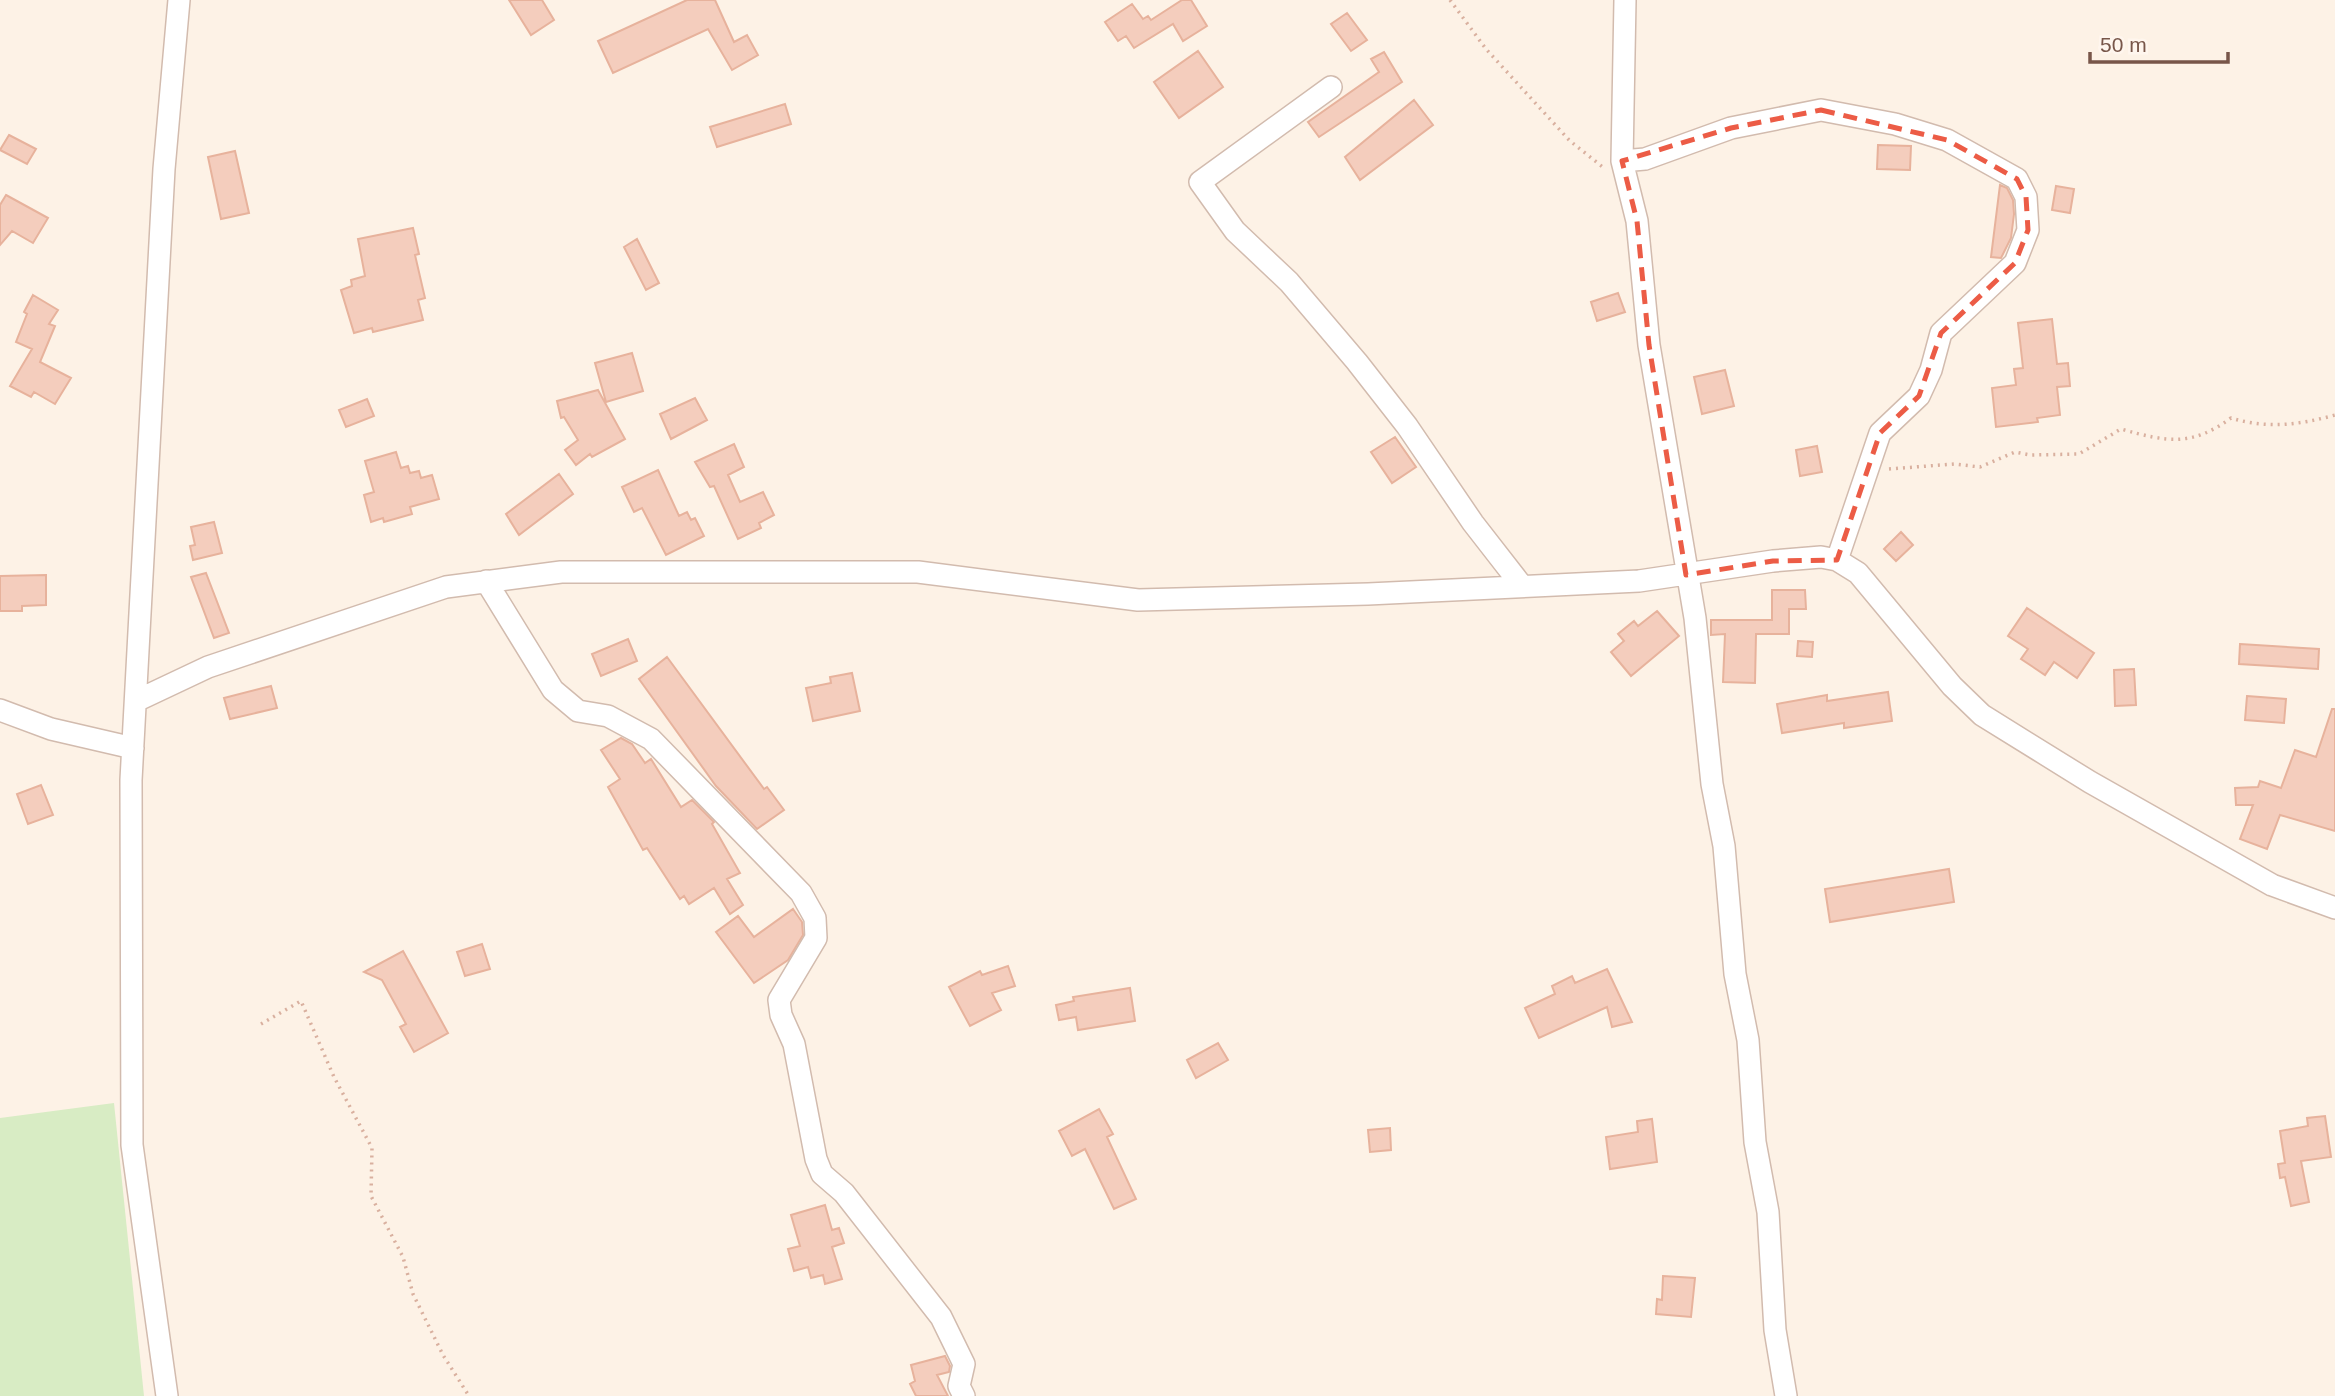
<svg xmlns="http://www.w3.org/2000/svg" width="2335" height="1396" font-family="Helvetica,sans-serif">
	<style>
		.green { fill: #d8ecc4 }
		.building { fill: #f4cdbd; stroke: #e7b29c; stroke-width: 2 }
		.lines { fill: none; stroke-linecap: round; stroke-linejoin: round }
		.street-casing { stroke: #d2bbae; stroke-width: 24 }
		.path { stroke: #d9b09f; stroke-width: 3.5; stroke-dasharray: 2 5; stroke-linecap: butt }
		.street { stroke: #fff; stroke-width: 21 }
		.marked { fill: none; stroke: #ec5c46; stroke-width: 5; stroke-dasharray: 14 9; stroke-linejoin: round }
	</style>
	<rect width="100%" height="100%" fill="#fdf2e6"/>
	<path class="green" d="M114,1103l30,293h-144v-278z"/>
	<path class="building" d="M509,0h33l12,20 -23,15z
		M687,0h28l19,42 13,-7 11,20 -26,15 -24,-41 -95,44 -15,-32z
		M1182,0h9l16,26 -24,15 -10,-17 -39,24 -8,-12 -8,5 -13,-19 27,-18 11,15 5,-3 3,4z
		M1347,13l20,27 -16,11 -20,-27z
		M1198,51l25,36 -44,31 -25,-36z
		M1384,52l18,30 -83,55 -11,-15 71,-50 -8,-13z
		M1414,100l19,25 -73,55 -15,-23z
		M785,104l6,20 -74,23 -7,-20z
		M9,135l27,14 -9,15 -27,-14z
		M1878,145l33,1 -1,24 -33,-1z
		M235,151l14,62 -28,6 -13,-62z
		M2000,185l7,3 6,12 1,14 -3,24 -10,20 -10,-1z
		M2056,186l18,3 -4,24 -18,-3z
		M6,195l42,23 -15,25 -21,-12 -12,14v-40z
		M413,228l6,26 -4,1 10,43 -7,2 5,20 -50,12 -1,-4 -18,5 -13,-43 11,-4 -1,-6 14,-4 -7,-37z
		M637,239l22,44 -13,7 -22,-43z
		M1618,293l7,19 -28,9 -6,-19z
		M33,295l25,15 -9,14 6,2 -15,36 31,16 -16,26 -21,-12 -3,5 -21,-11 22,-37 -16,-7 11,-28 -3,-2z
		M2052,319l5,45 11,-1 2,23 -13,1 3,28 -23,3 1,4 -42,5 -4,-39 24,-3 -2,-16 9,-1 -5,-45z
		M632,353l11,38 -37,11 -11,-39z
		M1725,370l9,36 -32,8 -8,-37z
		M598,390l27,49 -33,18 -2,-3 -14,11 -11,-15 13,-10 -14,-23 -3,1 -4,-17z
		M695,398l12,22 -36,19 -11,-25z
		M367,399l7,17 -28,11 -7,-17z
		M1395,437l21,30 -24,16 -21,-31z
		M734,444l10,23 -16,8 12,27 23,-10 11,23 -15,8 2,5 -23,11 -24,-53 -4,1 -15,-25z
		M1817,446l5,26 -22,4 -4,-26z
		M396,452l5,16 7,-2 2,7 9,-2 2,7 11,-3 7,24 -29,8 2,7 -28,8 -1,-4 -12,4 -7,-27 10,-3 -9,-31z
		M658,470l21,46 8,-4 4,8 4,-2 9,18 -38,19 -24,-47 -8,4 -12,-25z
		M559,474l14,20 -54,41 -13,-21z
		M214,522l8,31 -29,7 -3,-14 5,-1 -4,-18z
		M1901,532l12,13 -17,16 -12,-12z
		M206,573l23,60 -15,5 -23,-61z
		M46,575v30l-24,1v5h-22v-35z
		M1772,590h33l1,19h-17v25h-33l-1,49 -32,-1 2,-48 -14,1v-15h61z
		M2027,608l67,45 -17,25 -23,-16 -9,13 -24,-16 7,-10 -20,-13z
		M1657,611l22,25 -48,40 -20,-24 13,-11 -6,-7 16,-13 4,5z
		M628,639l9,22 -36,15 -9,-22z
		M1798,641l15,1 -1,15 -15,-1z
		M2240,644l79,5 -1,20 -79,-5z
		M667,657l97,132 3,-2 17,23 -27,19 -41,-43 -77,-107z
		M2134,669l2,36 -21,1 -1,-36z
		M852,673l8,38 -47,10 -7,-33 25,-5 -1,-6z
		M271,686l6,22 -47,11 -6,-21z
		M1888,692l4,29 -48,7v-5l-62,10 -5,-29 50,-9v6z
		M2247,696l39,3 -2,24 -39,-3z
		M2332,709h3v122l-55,-16 -13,34 -27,-10 13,-34h-17l-1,-17 23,-1 2,-6 21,7 14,-38 21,7z
		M621,738l11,6 13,19 6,-4 30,48 11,-7 22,22 -2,2 28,49 -13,6 16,26 -13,9 -16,-26 -25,16 -5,-8 -4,3 -33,-51 -4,2 -35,-63 12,-8 -19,-29z
		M41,785l12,30 -25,9 -11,-30z
		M1949,869l5,33 -124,20 -5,-33z
		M793,909l9,13 1,13 -15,25 -34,23 -38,-51 22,-16 16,21z
		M482,944l8,25 -25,7 -8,-24z
		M403,951l45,82 -34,19 -14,-25 6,-3 -24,-44 -18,-8z
		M1008,966l7,20 -23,7 9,17 -31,16 -21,-39 31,-16 2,4z
		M1607,969l25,53 -20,5 -5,-20 -68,31 -14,-30 30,-14 -3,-8 20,-10 3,7z
		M1130,988l5,33 -57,9 -2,-13 -17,3 -3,-15 18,-4 -1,-4z
		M1218,1043l10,17 -32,18 -9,-18z
		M1099,1109l14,25 -6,3 29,62 -22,10 -29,-60 -13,7 -13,-25z
		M2325,1116l6,41 -30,4 8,41 -18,4 -6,-29 -5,1 -2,-14 7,-1 -5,-32 28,-5 -1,-8z
		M1652,1119l5,43 -47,7 -4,-32 32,-5 -1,-11z
		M1390,1128l1,22 -21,2 -2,-22z
		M825,1205l7,25 7,-2 5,15 -12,4 10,32 -17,5 -2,-9 -12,3 -3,-11 -14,4 -6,-22 12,-3 -9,-31z
		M1663,1276l32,2 -4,39 -35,-3 1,-15 5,1z
		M945,1356l5,10 -1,6 -12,3 11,21h-32l-6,-12 5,-3 -4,-16z"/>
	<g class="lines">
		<defs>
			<path id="street" d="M1625,0l-3,161 15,60 12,124 46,273 17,166 12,62 11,128 13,66 7,102 13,70 7,118 11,66
				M1331,87l-131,95 35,49 54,51 68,80 50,64 66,97 49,63
				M1622,161l23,-2 86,-31 90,-18 74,14 52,16 70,39 9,18 2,33 -13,33 -74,70 -10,37 -12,26 -39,37 -43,127
				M486,581l67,109 25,21 30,5 43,23 150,154 14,25 1,20 -37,62 2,15 13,29 22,115 6,15 22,19 97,124 23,47 -5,22 5,10
				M136,701l72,-34 238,-80 115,-15h357l220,28 230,-6 271,-13 134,-20 48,-4 16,3 21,13 94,113 30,29 108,67 182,103 63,23
				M0,710l51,19 82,19
				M167,1396l-35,-251 -1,-365 33,-611 15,-169"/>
		</defs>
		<use href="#street" class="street-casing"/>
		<path class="path" d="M1450,0l36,49 84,92 34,27
			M1889,469l65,-5 26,3 35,-15 15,3 49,-1 42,-25c46,13 70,18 110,-11 36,11 68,7 104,-3
			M261,1024l40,-23 33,76 38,71 -1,48 32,61 10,37 30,61 26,41"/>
		<use href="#street" class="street"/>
	</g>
	<path class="marked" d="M1821,110l126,30 70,39 9,18 2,33 -13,33 -74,70 -22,63 -39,37 -43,127 -64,1 -87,14 -37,-230 -12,-124 -15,-60 109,-33z"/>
	<path d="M2090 52v10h138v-10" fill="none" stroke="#785649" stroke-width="3.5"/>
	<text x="2100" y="52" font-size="21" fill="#785649" stroke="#fff6ee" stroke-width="5" paint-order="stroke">50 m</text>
</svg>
